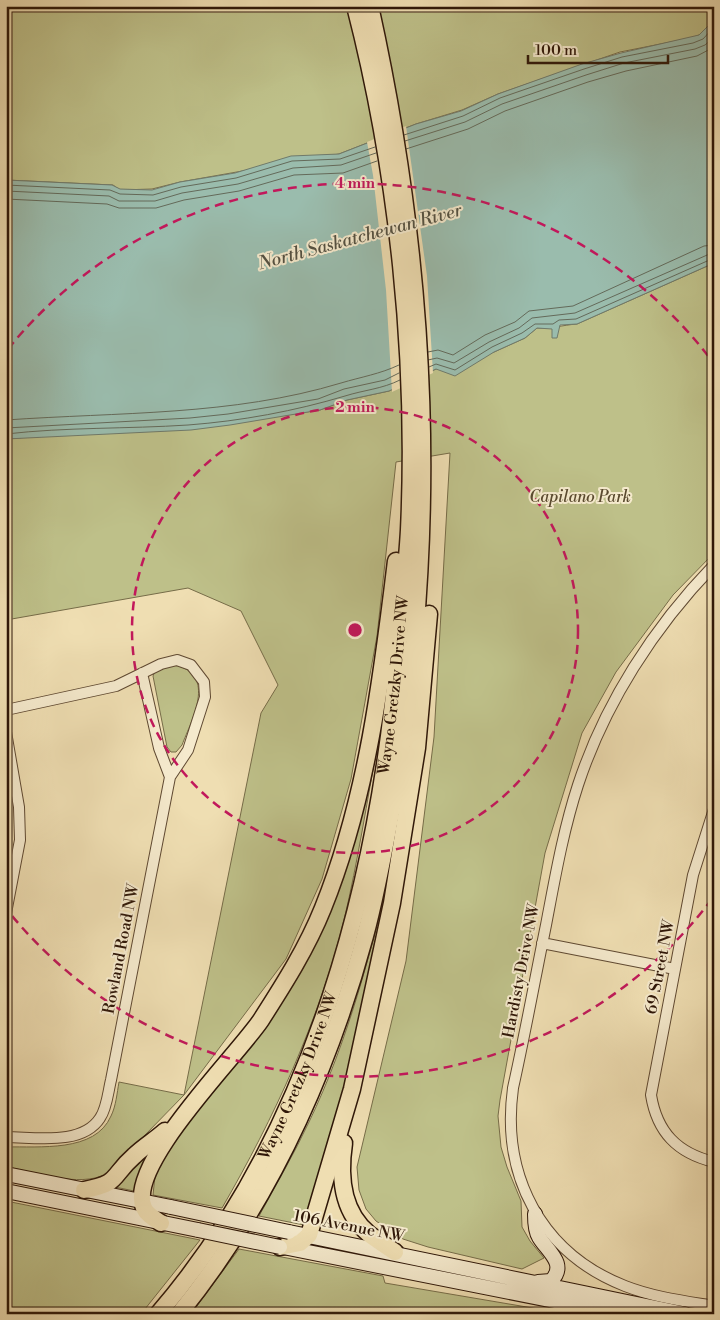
<svg xmlns="http://www.w3.org/2000/svg" width="720" height="1320" font-family="'Libre Bodoni',serif">
	<style>
		.green { fill: #bec089; stroke: #766c48 }
		.water { fill: #9abcad; stroke: #6f7a6b }
		.pier { fill: #efdeb2 }
		.lines { fill: none; stroke-linecap: round; stroke-linejoin: round }
		.shore { stroke: #646a5a; stroke-width: 1 }
		.minor-casing { stroke: #5f4932; stroke-width: 12 }
		.secondary-casing { stroke: #2f1708; stroke-width: 16 }
		.primary-casing { stroke: #2f1708; stroke-width: 19 }
		.minor { stroke: #f5eacd; stroke-width: 10 }
		.secondary { stroke: #f5eacd; stroke-width: 14 }
		.primary { stroke: #efdeb2; stroke-width: 16 }
		.secondary-bridge-casing { stroke: #2f1708; stroke-width: 16; stroke-linecap: butt }
		.secondary-bridge { stroke: #f5eacd; stroke-width: 14 }
		.ring { fill: none; stroke: #c2185b; stroke-width: 2.5; stroke-dasharray: 9 6 }
		.labels { text-anchor: middle; dominant-baseline: central; stroke-width: 4; stroke-linejoin: round; paint-order: stroke }
		.park-label { font-size: 16px; font-style: italic; fill: #5a4a2f; stroke: #f5eacd }
		.street-label { font-size: 16px; fill: #2f1708; stroke: #f5eacd }
		.water-label { font-size: 18px; font-style: italic; fill: #545142; stroke: #f5eacd }
		.centre { fill: #c2185b; stroke: #f5eacd; stroke-width: 2.5 }
		.ring-label { font-size: 15px; text-anchor: middle; font-weight: bold; fill: #c2185b; stroke: #f5eacd; stroke-width: 4; stroke-linejoin: round; paint-order: stroke }
	</style>
	<rect width="100%" height="100%" fill="#efdeb2"/>
	<filter id="stains"><feTurbulence type="fractalNoise" baseFrequency=".004" numOctaves="4"/><feColorMatrix values="0 0 0 0 .2 0 0 0 0 .09 0 0 0 0 .02 0 0 0 .5 -.17"/></filter>
	<radialGradient id="worn" r=".72"><stop offset=".6" stop-color="#630" stop-opacity="0"/><stop offset="1" stop-color="#630" stop-opacity=".3"/></radialGradient>
	<path class="green" d="M6,6h708v15l-15,14 -8,3 -71,14 -122,42 -36,16 -46,14 -77,30 -159,28 -28,7 -32,1 -7,-5 -107,-5z
		M714,263v290l-41,42 -57,77 -34,61 -37,120 -45,247 -2,16 3,31 6,20 14,34 1,26 8,14 14,17 -22,11 -94,-22 -25,-8 -27,-18 -10,-12 -7,-19 -2,-23 49,-206 28,-224 16,-284 -54,9 -19,174 -26,143 -29,100 -36,80 -102,136 -77,79c-30,14 -70,-2 -101,-7v-20c33,-1 89,6 105,-31 5,-10 6,-23 8,-34l65,13 77,-382 17,-28 -37,-74 -53,-23 -182,32v-181l280,-24 34,-5 27,-10 42,-9 47,-22 58,-17 31,-14 12,-10c14,1 26,-3 40,-4z
		M175,665c42,10 17,54 7,80l-6,7h-5l-4,-5 -14,-71 2,-5z
		M380,716l-2,26c-11,59 -20,119 -34,178 -25,101 -70,198 -122,288l-69,-13 2,-19 8,-19 13,-20 81,-98 28,-42 26,-48z
		M392,865l-40,201 -48,159 -45,-9c17,-31 35,-62 50,-94 39,-81 62,-170 83,-257z
		M148,1154l-12,36 -2,1 -19,-4z
		M6,1201l194,39 -59,74h-135z
		M239,1249l144,27 2,7 183,31h-377z"/>
	<path class="water" d="M714,20v243l-137,61 -17,1 -3,13h-5v-9l-15,-1 -12,10 -31,14 -39,24 -19,-7 -47,22 -42,9 -27,10 -90,15 -39,5 -185,9v-259l106,5 8,4 32,1 28,-8 55,-9 56,-17 48,-2 77,-30 45,-13 37,-17 84,-30 39,-11 78,-18z"/>
	<path class="pier" d="M406,126l21,150 6,97 -41,19 -6,-102 -13,-115 -6,-33z"/>
	<g class="lines">
		<path class="shore" d="M404,135l59,-19 37,-18 84,-29 38,-12 71,-14 10,-4 11,-12
			M405,141l60,-19 37,-18 84,-29 38,-12 71,-14 10,-4 9,-8
			M406,149l62,-20 37,-18 83,-29 38,-11 71,-15 17,-9
			M6,185l104,5 10,4 33,1 28,-8 55,-9 56,-17 48,-2 35,-12
			M6,191l103,5 10,5h36l27,-8 56,-9 55,-16 48,-3 35,-12
			M6,199l101,5 12,4h37l28,-8 55,-9 55,-16 49,-2 34,-12
			M428,352l10,-2 15,5 32,-20 30,-13 14,-11 44,-5 131,-60 10,-1
			M428,360l9,-2 17,5 35,-21 30,-14 13,-10 43,-5 139,-61
			M429,367l7,-3 19,6 37,-23 30,-14 13,-9h18l6,-4 17,-1 138,-61
			M6,420c113,-8 226,-4 335,-37 20,-6 39,-9 58,-18
			M6,428l184,-10 38,-4 90,-15 26,-10 41,-9 14,-7
			M6,434c60,-7 122,-5 182,-9 53,-4 107,-14 157,-29 19,-6 37,-7 55,-16"/>
		<defs>
			<path id="minor" d="M714,565c-60,62 -109,138 -136,220 -15,46 -23,93 -32,140 -11,54 -21,109 -33,163 -12,88 28,165 112,198 28,11 59,15 89,20
				M142,673l17,75 11,29
				M6,710l110,-24 45,-22 16,-4 14,5 13,17 1,15 -17,53 -18,27 -59,303c-3,12 -4,28 -11,38 -18,28 -65,19 -94,19
				M6,732l13,75 1,33 -14,73
				M714,809l-21,66 -42,220c6,37 26,58 63,67
				M542,943l133,26"/>
			<path id="secondary" d="M6,1174l165,33
				M6,1191l192,39
				M535,1214c0,7 0,17 4,23 8,14 29,27 12,44l-13,1
				M289,1232l396,82
				M283,1247l337,67"/>
			<g id="primary">
				<path d="M344,1143c-5,33 -3,68 25,91 8,6 17,12 26,18"/>
				<path d="M84,1190c37,-7 26,-13 50,-34 9,-9 21,-16 31,-25"/>
				<path d="M161,1223c-6,-4 -14,-8 -17,-15 -19,-42 93,-152 117,-188 23,-36 46,-72 62,-112 44,-109 59,-231 73,-347"/>
				<path d="M280,1247l20,-4 9,-8 43,-146 40,-186 25,-155 12,-134"/>
				<path id="s1" d="M158,1314c157,-182 223,-440 241,-674 3,-37 8,-73 10,-110 8,-172 -11,-357 -54,-524"/>
				<path d="M179,1314c89,-110 149,-242 186,-378 12,-44 20,-90 28,-134 47,-270 36,-529 -23,-796"/>
			</g>
		</defs>
		<use href="#minor" class="minor-casing"/>
		<use href="#secondary" class="secondary-casing"/>
		<use href="#primary" class="primary-casing"/>
		<use href="#minor" class="minor"/>
		<use href="#secondary" class="secondary"/>
		<use href="#primary" class="primary"/>
		<defs>
			<path id="secondary-bridge" d="M171,1207l118,25
				M198,1230l82,17"/>
		</defs>
		<use href="#secondary-bridge" class="secondary-bridge-casing"/>
		<use href="#secondary-bridge" class="secondary-bridge"/>
	</g>
	<g class="ring">
		<circle cx="355" cy="630" r="223"/>
		<path d="M712 899A447 447 0 0 1 8 911M8 349A447 447 0 0 1 712 361"/>
	</g>
	<g class="labels">
		<g class="park-label">
			<text x="580" y="497">Capilano Park</text>
		</g>
		<g class="street-label">
			<text stroke="none"><textPath href="#s1" startOffset="682">Wayne Gretzky Drive NW</textPath></text>
			<text transform="translate(121 949) rotate(-79)">Rowland Road NW</text>
			<text transform="translate(660 967) rotate(-79)">69 Street NW</text>
			<text transform="translate(521 971) rotate(-79)">Hardisty Drive NW</text>
			<text stroke="none"><textPath href="#s1" startOffset="278">Wayne Gretzky Drive NW</textPath></text>
			<text transform="translate(349 1226) rotate(11)">106 Avenue NW</text>
		</g>
		<g class="water-label">
			<text transform="translate(360 237) rotate(-15)">North Saskatchewan River</text>
		</g>
	</g>
	<circle cx="355" cy="630" r="8" class="centre"/>
	<g class="ring-label">
		<text x="355" y="188">4 min</text>
		<text x="355" y="412">2 min</text>
	</g>
	<rect width="720" height="1320" fill="none" stroke="#efdeb2" stroke-width="25"/>
	<rect x="8" y="8" width="705" height="1305" fill="none" stroke="#2f1708" stroke-width="2.5"/>
	<rect x="12" y="12" width="695" height="1295" fill="none" stroke="#2f1708"/>
	<path d="M528 55v8h140v-8" fill="none" stroke="#2f1708" stroke-width="2.5"/>
	<text x="535" y="55" font-size="15" fill="#2f1708" stroke="#f5eacd" stroke-width="4" paint-order="stroke">100 m</text>
	<rect width="100%" height="100%" filter="url(#stains)"/>
	<rect width="100%" height="100%" fill="url(#worn)"/>
</svg>
